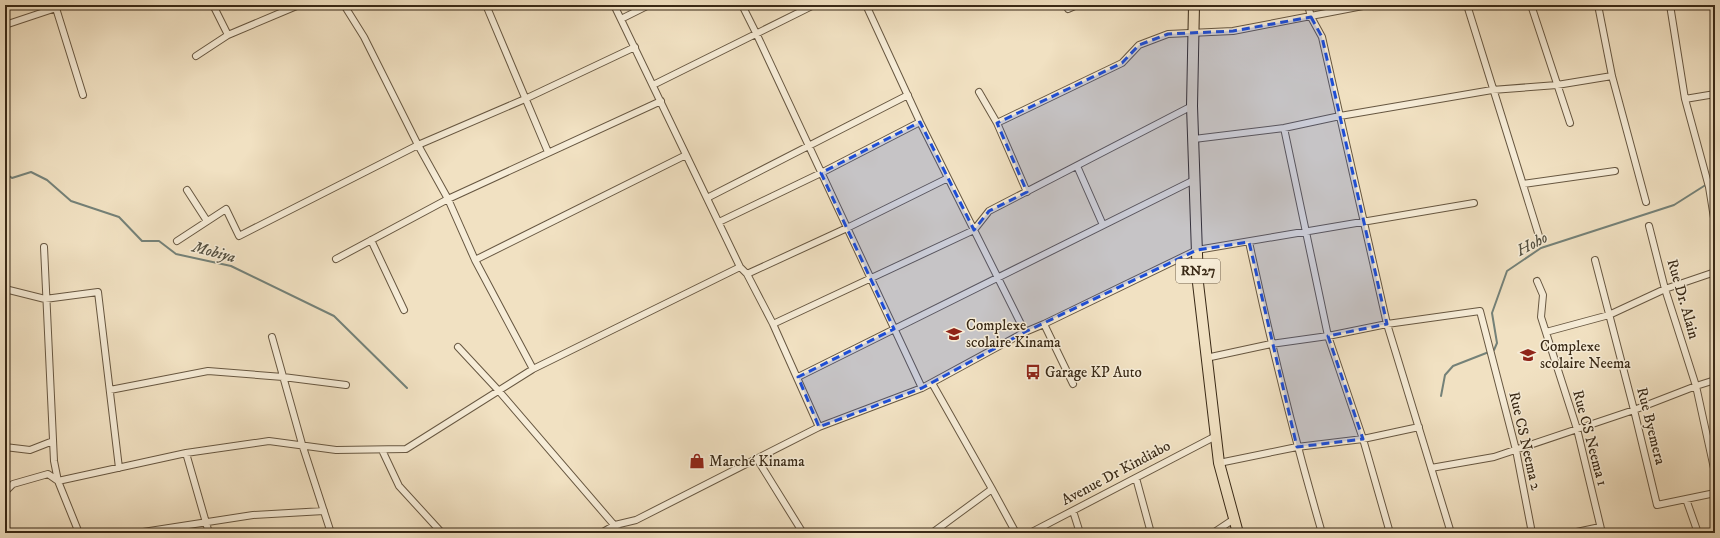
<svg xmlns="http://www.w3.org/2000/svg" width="1720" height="538" font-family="'IM FELL DW Pica',serif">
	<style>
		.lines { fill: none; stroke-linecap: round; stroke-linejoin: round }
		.stream { stroke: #748178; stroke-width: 2 }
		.minor-casing { stroke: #675741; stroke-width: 8 }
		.primary-casing { stroke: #392916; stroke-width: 12 }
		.minor { stroke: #f6ecd7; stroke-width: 6 }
		.primary { stroke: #f1e1c2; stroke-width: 10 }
		.marked { fill: #1d4ed8; fill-opacity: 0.2; stroke: #1d4ed8; stroke-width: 3; stroke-dasharray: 8 5; stroke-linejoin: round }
		.labels { text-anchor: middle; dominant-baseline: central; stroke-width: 3; stroke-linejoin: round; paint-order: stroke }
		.shield { fill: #f6ecd7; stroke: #726450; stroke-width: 1 }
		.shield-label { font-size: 14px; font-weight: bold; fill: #392916 }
		.street-label { font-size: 15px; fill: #392916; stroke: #f6ecd7 }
		.poi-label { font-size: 15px; fill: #392916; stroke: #f6ecd7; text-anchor: start }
		.water-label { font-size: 16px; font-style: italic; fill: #524e3f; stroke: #f6ecd7 }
	</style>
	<rect width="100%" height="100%" fill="#f1e1c2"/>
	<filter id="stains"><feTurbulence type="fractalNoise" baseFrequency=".005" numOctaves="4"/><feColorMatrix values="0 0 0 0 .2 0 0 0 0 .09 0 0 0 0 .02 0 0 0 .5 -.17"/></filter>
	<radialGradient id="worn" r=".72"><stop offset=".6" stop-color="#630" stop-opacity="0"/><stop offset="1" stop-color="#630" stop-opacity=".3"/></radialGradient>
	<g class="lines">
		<path class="stream" d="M5,173l7,5 19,-6 16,8 24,21 48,16 23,24h17l17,13 55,12 103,50 73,72
			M1441,396l4,-21 8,-9 41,-16 3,-7 -5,-30 15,-42 34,-23 133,-43 41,-26"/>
		<defs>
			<path id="minor" d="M55,5l28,90
				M213,5l15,30
				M344,5l20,32 54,108 30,54 27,61 58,109
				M486,5l62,147
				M614,5l126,262 7,7 26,50 46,103
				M742,5l15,30 165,353
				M866,5l54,117 105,210
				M1066,5l2,4 9,-4
				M1308,5l3,12 11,20 65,287 64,209
				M1467,5l72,231
				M1531,5l39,118
				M1598,5l14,71 34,126
				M1670,5l15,94 24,88 6,37
				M621,19l28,-14
				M5,25l51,-17
				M196,56l32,-21 71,-30
				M653,85l161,-80
				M979,92l18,31 30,69
				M1685,99l30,-5
				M997,123l125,-60 17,-18 29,-11 65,-3 135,-26
				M1284,128l44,208 35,103 27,94
				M1194,139l90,-11 56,-12 152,-26 65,-5 55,-9
				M1077,166l26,59
				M1523,184l92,-13
				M187,190l20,31
				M707,198l201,-103
				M719,222l102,-49 99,-51
				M1649,226l16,63 31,97 19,87
				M371,240l33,70
				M177,241l49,-32 13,27 179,-91 107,-46 110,-52
				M1249,242c21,98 45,195 73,291
				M44,247l10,214 4,20 21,52
				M336,259l112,-60 213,-98
				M475,260l211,-105
				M1595,260l39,150 23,95 58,-12
				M747,274l100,-46 101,-50
				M1537,281l6,14 -2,22 36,112 25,104
				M5,289l40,10 53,-7 21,176
				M773,324l201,-94 15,-19 203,-105
				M1044,324l29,60
				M1546,332l63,-17 56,-26 50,-17
				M272,337l30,107 29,89
				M458,347l40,43 123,143
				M1206,358l65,-14 57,-8 59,-12 93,-13 36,139 16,83
				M798,377l396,-197
				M932,383l60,106 24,44
				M110,390l98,-19 75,6 63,8
				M5,447l25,3 23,-9
				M382,450l17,36 43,47
				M186,453l23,80
				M757,459l46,74
				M1219,463l78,-16 66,-8 56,-12
				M1431,468l63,-11 140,-47 62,-24 19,-6
				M1136,478l15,55
				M5,492l8,-8 35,-10 10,7 128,-28 83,-12 67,9 70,-1 127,-80 207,-102
				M1686,499l12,34
				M1073,511l7,22
				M143,532l110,-17 71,-4
				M601,533l14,-8 21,-5 183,-93 103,-39 103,-56 19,-8 153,-74 277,-47
				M932,533l60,-44
				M1030,533l184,-96
				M1213,533l21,-14
				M1572,533l28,-6"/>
			<path id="primary" d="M1194,5l-2,101 6,177 21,180 19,70"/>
		</defs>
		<use href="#minor" class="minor-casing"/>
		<use href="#primary" class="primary-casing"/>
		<use href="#minor" class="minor"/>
		<use href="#primary" class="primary"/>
	</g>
	<path class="marked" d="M1311,17l11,20 65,287 -59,12 35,103 -66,8 -48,-205 -52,8 -172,82 -103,56 -103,39 -21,-50 96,-48 -73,-156 99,-51 54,108 15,-19 38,-19 -30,-69 125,-60 17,-18 29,-11 65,-3z"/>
	<defs>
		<symbol id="school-bare" viewBox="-9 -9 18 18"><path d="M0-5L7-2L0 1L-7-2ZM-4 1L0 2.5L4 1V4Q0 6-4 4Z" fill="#8f2418" stroke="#f6ecd7" stroke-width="2.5" paint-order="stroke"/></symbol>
		<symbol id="bus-bare" viewBox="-9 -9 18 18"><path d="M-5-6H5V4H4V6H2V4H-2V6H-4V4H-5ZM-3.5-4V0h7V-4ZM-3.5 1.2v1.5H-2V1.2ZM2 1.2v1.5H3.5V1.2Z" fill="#8f2418" stroke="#f6ecd7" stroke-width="2.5" paint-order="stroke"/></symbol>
		<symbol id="shop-bare" viewBox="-9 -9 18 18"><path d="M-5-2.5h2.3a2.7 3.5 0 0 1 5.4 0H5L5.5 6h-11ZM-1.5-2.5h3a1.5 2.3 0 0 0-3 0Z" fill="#8f2418" stroke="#f6ecd7" stroke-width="2.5" paint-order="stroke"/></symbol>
	</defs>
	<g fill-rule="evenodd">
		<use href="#school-bare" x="943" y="323" width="22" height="22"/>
		<use href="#school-bare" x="1517" y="344" width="22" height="22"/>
		<use href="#bus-bare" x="1022" y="361" width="22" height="22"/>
		<use href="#shop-bare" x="686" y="450" width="22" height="22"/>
	</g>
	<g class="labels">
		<rect class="shield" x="1176" y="259" width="44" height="24" rx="3"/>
		<g class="shield-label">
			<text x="1198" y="271">RN27</text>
		</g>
		<g class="street-label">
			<text transform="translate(1683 299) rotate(74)">Rue Dr. Alain</text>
			<text transform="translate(1651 426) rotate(76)">Rue Byemera</text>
			<text transform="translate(1590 438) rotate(75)">Rue CS Neema 1</text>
			<text transform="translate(1525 441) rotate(77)">Rue CS Neema 2</text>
			<text transform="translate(1116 473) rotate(-28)">Avenue Dr Kindiabo</text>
		</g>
		<g class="poi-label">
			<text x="966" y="325">Complexe<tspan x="966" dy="17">scolaire Kinama</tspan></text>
			<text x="1540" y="346">Complexe<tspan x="1540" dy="17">scolaire Neema</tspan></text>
			<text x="1045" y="372">Garage KP Auto</text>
			<text x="709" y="461">Marché Kinama</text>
		</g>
		<g class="water-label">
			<text transform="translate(1532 244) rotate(-28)">Hoho</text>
			<text transform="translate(214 252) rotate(15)">Mobiya</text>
		</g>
	</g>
	<rect width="1720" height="538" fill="none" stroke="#f1e1c2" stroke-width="20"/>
	<rect x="6" y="6" width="1708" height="526" fill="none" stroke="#392916" stroke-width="2"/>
	<rect x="10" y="10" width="1700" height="518" fill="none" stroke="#392916"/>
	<rect width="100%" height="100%" filter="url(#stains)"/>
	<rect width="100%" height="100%" fill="url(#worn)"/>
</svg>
